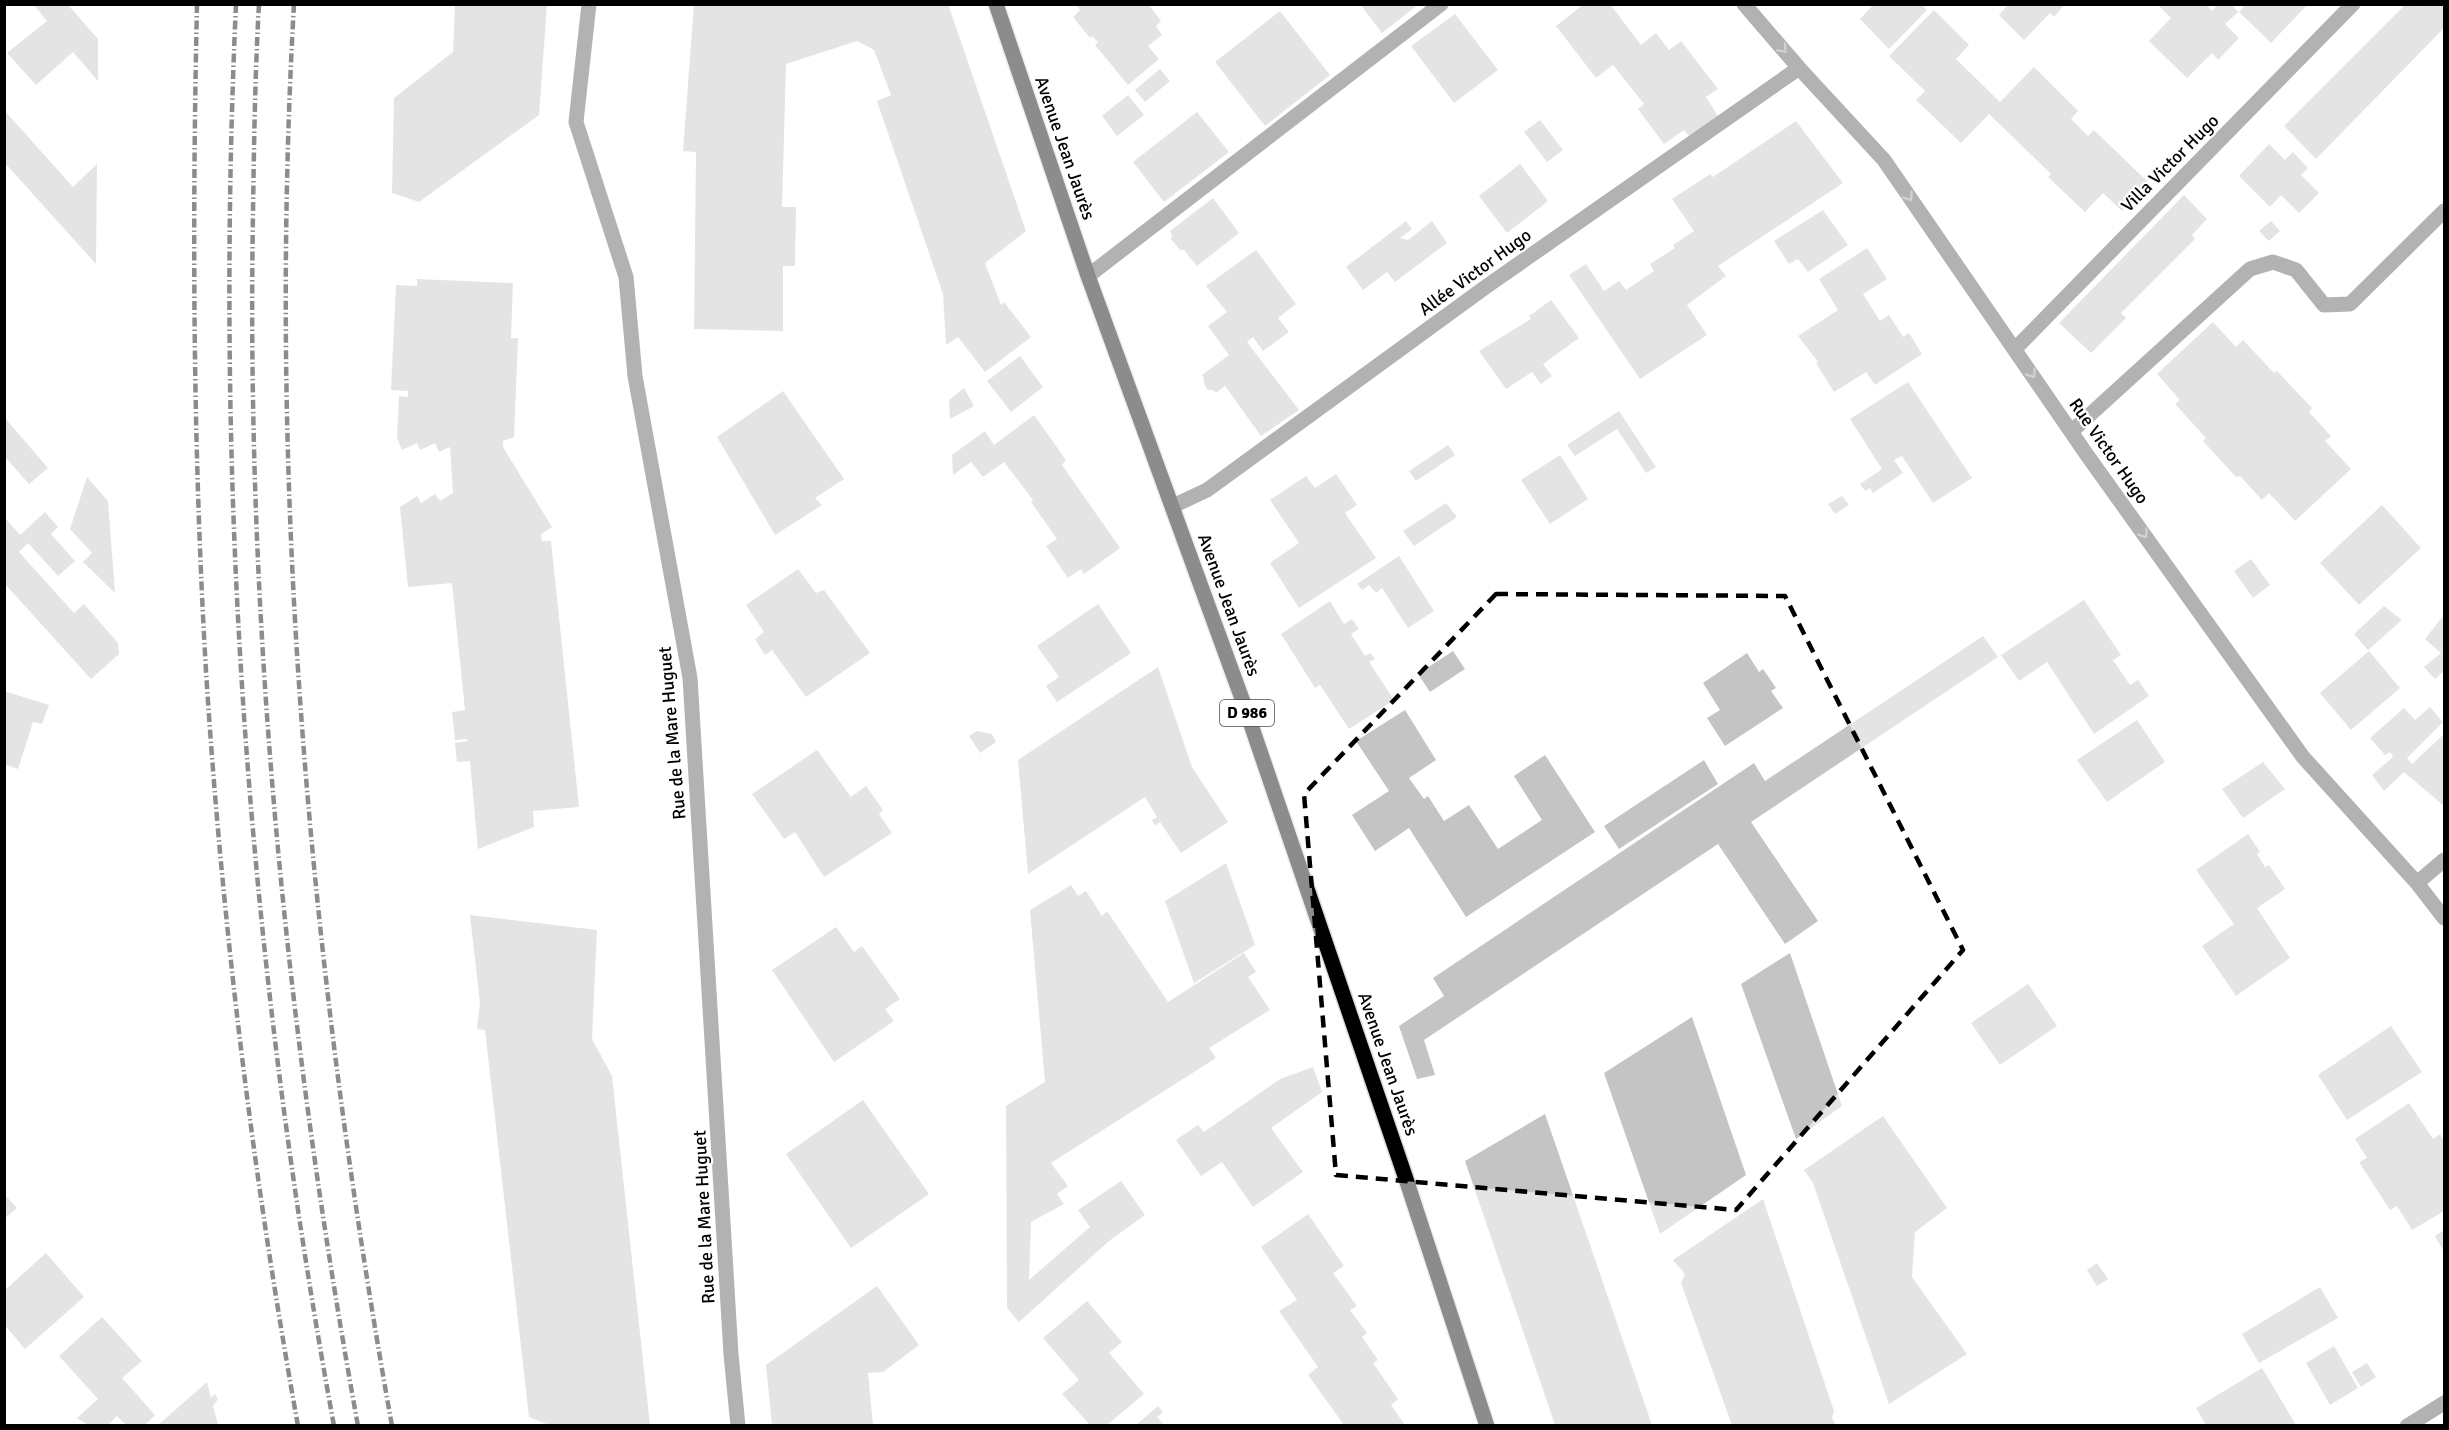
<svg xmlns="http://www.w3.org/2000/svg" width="2449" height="1430" font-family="Signika,sans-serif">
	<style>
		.building { fill: #c4c4c4 }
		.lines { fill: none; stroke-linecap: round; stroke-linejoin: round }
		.major-casing { stroke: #dbdbdb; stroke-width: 18 }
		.minor { stroke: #555; stroke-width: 15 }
		.major { stroke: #000; stroke-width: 15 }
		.rail { stroke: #000; stroke-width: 4.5; stroke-dasharray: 9 3 1.5 3; stroke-linecap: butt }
		.oneway { stroke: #999 }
		.marked { fill: none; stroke: #000; stroke-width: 4.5; stroke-dasharray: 12 8; stroke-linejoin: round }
		.labels { text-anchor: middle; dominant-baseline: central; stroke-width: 4.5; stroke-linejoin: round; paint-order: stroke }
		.shield { fill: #fff; stroke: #4c4c4c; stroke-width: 1.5 }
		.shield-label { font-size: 16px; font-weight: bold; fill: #000 }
		.street-label { font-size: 18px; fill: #000; stroke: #fff }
	</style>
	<rect width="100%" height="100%" fill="#fff"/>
	<path class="building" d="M33,4h38l-2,2 29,33v42l-25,-29 -37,33 -29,-32 40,-32z
		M455,4h92l-8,111 -120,87 -27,-9 2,-95 59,-46z
		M694,4h254l78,227 -41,32 16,42 3,-3 27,35 -46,35 -27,-35 -12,8 -3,-51 -66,-193 14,-6 -17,-45 -17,-9 -71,23 -4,143h14l-1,59h-12v65l-89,-2 2,-177 -13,-1z
		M1076,4h72l13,17 -5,5 6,9 -14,11 11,13 -31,26 -33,-40 3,-3 -6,-6 -2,2 -17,-21 7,-7z
		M1360,4h59l-37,29z
		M1584,4h26l31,41 15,-12 13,17 12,-9 37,48 -12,8 12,19 -29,20 -5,-6 -20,14 -26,-35 6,-5 -31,-39 -17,13 -40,-52z
		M1874,4h47l6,6 -38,39 -29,-30z
		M2009,4h56l-11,13 -4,-4 -26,27 -25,-25z
		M2157,4h49l6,7 6,-7h13l7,8 -13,12 14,14 -21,22 -6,-7 -25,25 -38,-37 22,-23z
		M2246,4h62l-37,39 -32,-31z
		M2406,4h10l2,3 2,-3h24v24l-128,131 -32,-33z
		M1934,10l35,35 -13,14 44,43 34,-35 44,44 -7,8 17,17 6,-6 55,53 -27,28 -19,-18 -18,19 -37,-35 3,-3 -62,-60 -28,29 -45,-43 9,-9 -36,-35z
		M1280,11l50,64 -65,51 -50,-64z
		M1455,14l43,56 -44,33 -43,-57z
		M1160,69l10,12 -25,21 -10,-12z
		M1128,95l16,20 -27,21 -15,-20z
		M4,110l69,77 24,-23 -1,100 -92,-102z
		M1197,112l32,40 -65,50 -31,-40z
		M1540,120l23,30 -16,12 -23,-30z
		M1796,121l47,62 -125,83 8,10 -39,29 20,30 -67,44 -71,-104 17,-11 18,27 15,-10 7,9 28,-19 -4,-7 25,-16 -2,-3 21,-14 -22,-32 38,-25 3,3z
		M2269,144l16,16 8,-8 15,16 -7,7 18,18 -20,20 -18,-18 -11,12 -31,-31z
		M1520,164l28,37 -41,32 -28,-37z
		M2184,195l23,24 -15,16 3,4 -74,74 5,5 -35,35 -32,-30z
		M1213,198l26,35 -42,33 -13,-16h-4l-9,-11 1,-3 -2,-5z
		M1823,210l25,35 -40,27 -10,-13 -9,5 -15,-23z
		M1406,221l6,8 -12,9 8,2 24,-19 15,22 -52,39 -8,-10 -24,18 -17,-23z
		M2271,221l9,10 -11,10 -10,-10z
		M1867,248l20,31 -24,15 17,27 9,-6 14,22 6,-4 13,21 -47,31 -9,-13 -32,20 -18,-29 2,-1 -20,-26 40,-26 -19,-31z
		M1256,250l40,54 -18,14 11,14 -26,19 -10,-14 -6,5 52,68 -38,26 -36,-50 -9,7 -3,-3h-5l-4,-6v-6l-2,-3 27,-20 -21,-29 19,-14 -21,-26z
		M417,279l96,4 -2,55h7l-4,99 -11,4v6l49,80 -11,7 1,7h9l28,266 -46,4 1,16 -56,22 -8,-88 -13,1 -2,-19 13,-2 -1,-2 -12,1 -3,-28 13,-2 -13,-127 -44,4 -8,-80 17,-11 4,7 14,-9 5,7 13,-8 -3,-46 -11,5 -4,-9 -15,7 -3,-7 -15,7 -5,-12 2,-42 9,1v-6l-17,-1 5,-105 21,1z
		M1551,300l28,38 -36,26 9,12 -11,8 -9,-12 -26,17 -27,-38 52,-32 -2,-3z
		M2213,322l23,25 7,-7 31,33 3,-2 35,37 -3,4 22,24 -6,5 26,28 -56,52 -26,-28 -7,7 -22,-24 -4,1 -33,-36 3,-3 -31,-34 5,-4 -23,-26z
		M1020,356l23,31 -32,25 -24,-31z
		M1908,382l64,96 -39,25 -31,-47 -8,4 9,13 -30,20 -3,-5 -5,3 -5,-7 22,-15 -32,-50z
		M964,388l10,18 -24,13 -1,-19z
		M783,391l61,88 -29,19 7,7 -47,30 -58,-98z
		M1619,411l37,56 -10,6 -29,-44 -42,27 -8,-11z
		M1034,415l32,45 -4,5 58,83 -36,26 -3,-5 -13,9 -22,-32 11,-7 -26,-37 2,-2 -29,-38 -21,15 -12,-15 -18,13 -1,-20 33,-24 9,14z
		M5,418l43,50 -19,16 -24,-27z
		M1448,445l7,10 -39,26 -7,-10z
		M1560,455l28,44 -38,25 -29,-44z
		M1336,474l21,31 -12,8 31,45 -77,50 -29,-45 29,-20 -29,-43 36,-24 9,12z
		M87,477l21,24 7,92 -32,-31 9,-9 -22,-24z
		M1842,496l7,9 -14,9 -7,-10z
		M1446,503l11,14 -43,29 -11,-15z
		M2382,505l39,43 -62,57 -39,-42z
		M45,512l13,15 -7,7 24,27 -17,15 -30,-33 -9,9 55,61 10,-9 34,39 1,11 -28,25 -87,-96v-66l16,18z
		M1399,556l35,55 -26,17 -26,-40 -6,5 -7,-8 -7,5 -5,-6z
		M2251,559l19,26 -17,13 -19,-27z
		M798,569l18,24 8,-3 46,63 -64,44 -34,-47 -7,5 -10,-16 9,-7 -18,-27z
		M2084,600l37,55 -8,5 17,25 8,-5 11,16 -55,38 -47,-72 -28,19 -18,-26z
		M1330,601l14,23 8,-5 7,10 -8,5 14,22 5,-3 5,6 -6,3 25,38 -45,29 -29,-44 -5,3 -34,-54z
		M1098,604l33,49 -74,49 -11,-16 13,-9 -22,-31z
		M2384,606l18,14 -34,30 -14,-16z
		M2444,615v40l-3,-2 3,3v15l-9,8 -11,-12 17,-14 -16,-14z
		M1983,636l15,21 -247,165 67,99 -33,23 -67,-100 -294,196 11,35 -18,4 -18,-53 45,-30 -11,-18 321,-215 11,18z
		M1453,651l12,18 -35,23 -12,-18z
		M2369,651l31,37 -49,42 -31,-37z
		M1747,653l12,19 4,-3 13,19 -5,3 12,17 -58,38 -18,-28 13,-8 -17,-27z
		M1158,667l34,100 36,55 -47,31 -21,-31 -5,4 -3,-6 5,-3 -12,-20 -117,77 -10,-114z
		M4,691l45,14 -7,19 -9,-2 -15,47 -14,-5z
		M2430,707l13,15 -36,36 5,6 32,-30v72l-40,-34 -20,19 -12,-16 21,-18 -3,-5 -5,3 -15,-17 34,-30 11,12z
		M1405,710l31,50 -27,18 15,21 4,-3 16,25 25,-16 29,44 44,-29 -28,-44 31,-21 50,77 -129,85 -57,-89 -34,23 -23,-36 37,-24 -33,-50z
		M2137,720l28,42 -58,40 -30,-42z
		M977,731l15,3 4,8 -16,11 -11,-17z
		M817,750l34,47 15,-11 17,24 -4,4 13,19 -68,44 -29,-45 -11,7 -32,-45z
		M1704,760l14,24 -99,65 -15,-23z
		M2263,762l22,27 -42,29 -21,-29z
		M2248,834l12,18 -3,2 8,13 4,-2 16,24 -28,19 33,50 -54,38 -34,-50 32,-22 -38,-54z
		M1226,863l29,82 -61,38 -29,-82z
		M1071,885l7,11 8,-5 16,25 5,-5 61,91 76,-49 12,19 -8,5 22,33 -61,38 7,10 -165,105 17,23 -11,8 7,10 -33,18 -2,58 61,-53 -12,-17 43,-29 24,34 -36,26 -90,81 -12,-14 -1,-202 39,-24 -15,-172z
		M470,915l127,15 -5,109 20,37 38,349h-101l-20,-8 -44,-387 -8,-1 3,-26z
		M836,927l18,25 8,-6 38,53 -15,10 9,12 -60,41 -62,-92z
		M1790,953l52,153 -46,33 -55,-155z
		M2028,984l29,42 -57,39 -29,-42z
		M1692,1017l54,158 -86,59 -56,-161z
		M2391,1026l31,46 -75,48 -29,-45z
		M1313,1067l9,25 -51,36 32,44 -50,35 -31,-45 -21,14 -25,-36 22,-15 6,7 76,-53z
		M863,1100l66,94 -78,54 -65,-94z
		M2409,1103l24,36 7,-5 4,7v70l-32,19 -15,-24 -7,4 -31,-48 8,-4 -12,-19z
		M1545,1114l107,311h-97l-90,-264z
		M1883,1116l64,92 -32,24 -3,45 55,77 -78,50 -76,-221 -9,-13z
		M4,1194l13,14 -13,11z
		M1763,1199l71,212 -2,7 4,7h-104l-51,-142 4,-9 -12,-14z
		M1308,1214l36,52 -11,7 24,33 -7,4 17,23 -5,4 16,23 -5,3 25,36 -7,6 14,20h-61l-36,-50 10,-8 -39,-56 18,-11 -36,-53z
		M2444,1230v22l-9,-16z
		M46,1253l38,44 -59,52 -21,-25v-33z
		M2097,1263l11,16 -11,7 -10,-16z
		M877,1286l42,59 -36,27 -15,1 5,52h-101l-6,-60z
		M2320,1287l18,31 -79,45 -17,-29z
		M1087,1301l35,41 -13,11 35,41 -37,31h-17l-28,-31 17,-14 -36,-42z
		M102,1317l40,44 -20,17 33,37 -10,10h-19l-9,-9 -9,9h-20l-11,-7 21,-19 -39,-43z
		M2334,1346l24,42 -28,17 -24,-42z
		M2367,1363l9,14 -15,10 -9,-15z
		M2262,1368l34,57h-90l-10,-17z
		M207,1382l4,16 4,-4 3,5 -5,7 5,19h-60z
		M1158,1406l5,6 -6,5 7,8h-28z"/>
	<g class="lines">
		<defs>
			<path id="major" d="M996,4l92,272 157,431 160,469 82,250"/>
		</defs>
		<use href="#major" class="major-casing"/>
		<path class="minor" d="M589,4l-13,118 50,155 9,99 55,302 41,676 7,72
			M1744,4l55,64 85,92 203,295 216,302 114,126 27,35
			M1088,276l353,-272
			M2015,349l338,-345
			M2072,431l178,-162 23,-7 23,8 28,35 26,-1 94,-93
			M1173,506l34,-16 280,-204 312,-218
			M2417,883l27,-23
			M2407,1426l37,-23"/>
		<use href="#major" class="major"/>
		<path class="rail" d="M197,4c-5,223 -4,445 9,667 16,253 47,505 92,755
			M236,4c-22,481 11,948 98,1422
			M259,4c-4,70 -5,139 -6,208 -7,408 32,813 105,1214
			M294,4c-27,476 14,954 98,1422"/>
	</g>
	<defs><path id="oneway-chevron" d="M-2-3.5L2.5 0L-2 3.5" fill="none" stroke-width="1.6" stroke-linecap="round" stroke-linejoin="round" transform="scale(1.5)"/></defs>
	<g class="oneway">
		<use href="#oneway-chevron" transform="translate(1783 49) rotate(49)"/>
		<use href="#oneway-chevron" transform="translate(1909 197) rotate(55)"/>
		<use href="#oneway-chevron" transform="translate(2032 374) rotate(55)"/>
		<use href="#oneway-chevron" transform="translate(2144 534) rotate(54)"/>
	</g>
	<path d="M0 0H2449V1430H0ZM1496,594l289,2 178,354 -227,260 -400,-35 -32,-381z" fill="#fff" fill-opacity=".55" fill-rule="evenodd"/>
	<path class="marked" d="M1496,594l289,2 178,354 -227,260 -400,-35 -32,-381z"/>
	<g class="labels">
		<rect class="shield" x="1220" y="700" width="54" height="26" rx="4.5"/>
		<g class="shield-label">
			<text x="1247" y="713">D 986</text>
		</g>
		<g class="street-label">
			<text transform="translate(1065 148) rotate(71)">Avenue Jean Jaurès</text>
			<text transform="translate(2170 163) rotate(-45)">Villa Victor Hugo</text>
			<text transform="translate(1475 272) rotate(-36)">Allée Victor Hugo</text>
			<text transform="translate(2109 451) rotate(55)">Rue Victor Hugo</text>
			<text transform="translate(1229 605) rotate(70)">Avenue Jean Jaurès</text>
			<text transform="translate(672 733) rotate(-95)">Rue de la Mare Huguet</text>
			<text transform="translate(1388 1064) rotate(71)">Avenue Jean Jaurès</text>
			<text transform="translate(704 1217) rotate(-93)">Rue de la Mare Huguet</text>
		</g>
	</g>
	<rect width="2449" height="1430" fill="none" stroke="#000000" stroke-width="12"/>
</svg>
